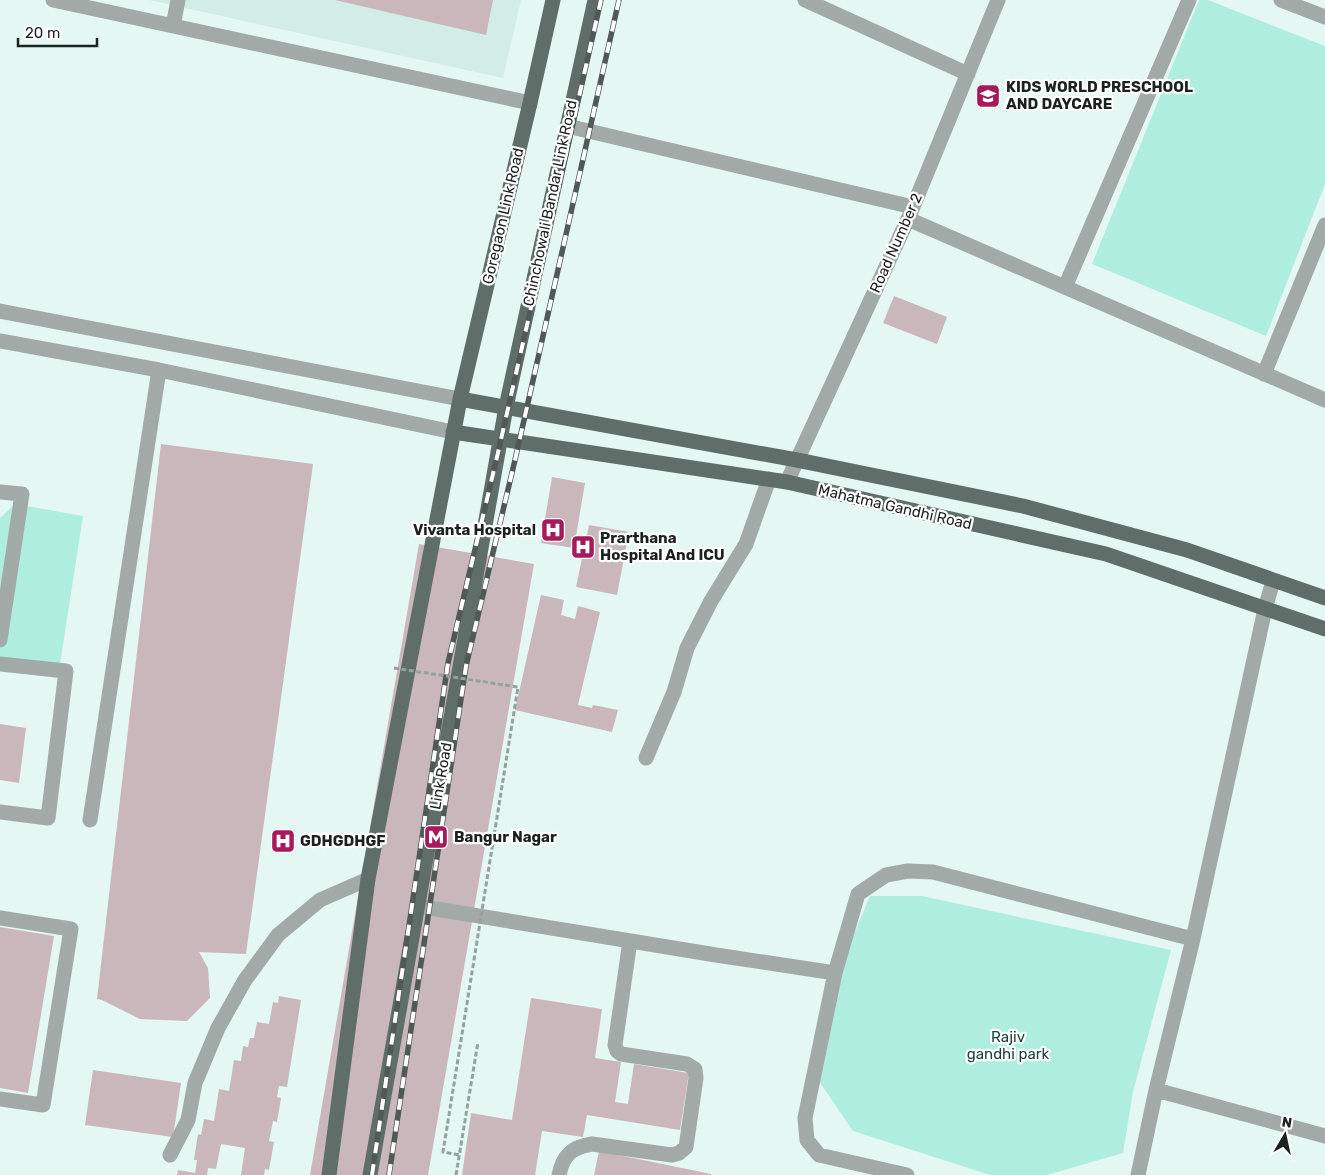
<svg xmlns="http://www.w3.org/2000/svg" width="1325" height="1175" font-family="Rubik,sans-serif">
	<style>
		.built { fill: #d1ede5 }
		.green { fill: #afeede }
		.building { fill: #c9b7bc }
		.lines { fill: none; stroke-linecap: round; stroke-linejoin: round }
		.path { stroke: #94a29e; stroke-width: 3; stroke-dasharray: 5 2.5; stroke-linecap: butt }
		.minor { stroke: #a2aaa8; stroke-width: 15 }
		.major { stroke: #606e6a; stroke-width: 15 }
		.rail-casing { stroke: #4f5956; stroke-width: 5.5 }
		.rail { stroke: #fff; stroke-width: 4; stroke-dasharray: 11; stroke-linecap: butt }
		.path-bridge { stroke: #94a29e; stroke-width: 3; stroke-dasharray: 5 2.5; stroke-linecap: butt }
		.labels { text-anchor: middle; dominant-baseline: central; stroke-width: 4.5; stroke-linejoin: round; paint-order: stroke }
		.poi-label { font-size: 15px; font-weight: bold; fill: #1a211f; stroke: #fff; text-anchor: start }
		.street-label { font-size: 15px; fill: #1a211f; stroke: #fff }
		.park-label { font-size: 15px; fill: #1b433a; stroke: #fff }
	</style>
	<rect width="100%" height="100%" fill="#e4f7f2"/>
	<path class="built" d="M149,0h372l-18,78z"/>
	<path class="green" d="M1199,0h9l117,46v138l-59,152 -174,-72z
		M15,504l68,12 -25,161 -58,-9v-150z
		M870,896h52l249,54 -38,142 -10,61 -76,22h-57l-137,-44 -43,-63 27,-93z"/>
	<path class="building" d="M335,0h158l-7,35z
		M894,296l53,21 -10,27 -54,-21z
		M161,444l152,20 -67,490 -47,-2 9,16 2,30 -23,23 -47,-2 -38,-19 -5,-1z
		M552,477l33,6 -11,65 -33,-5z
		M589,525l40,7 -12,63 -41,-8z
		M419,544l115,20 -106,611h-118z
		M541,595l23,5 -3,15 14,4 3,-13 22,6 -22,93 14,3 1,-3 25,5 -6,22 -97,-22z
		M0,724l26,4 -7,55 -19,-3z
		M0,927l54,9 -26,157 -28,-5z
		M279,996l22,4 -14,87 -8,-1 -2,11 4,1 -4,24 -4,-1 -4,20 5,1 -5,28 -4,-1 -1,6h-23l4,-27 -24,-4 -5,25 -8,-1 -1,7h-30l1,-5 17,3 2,-13h-3l4,-26 3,1 3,-16 10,2 5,-32 10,2 5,-31 7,1 2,-15 5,1 2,-9h4l3,-16 12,2 4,-22 5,1z
		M531,998l71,11 -7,49 26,4 -6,40 13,2 6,-40 55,9 -9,57 -93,-15 -4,22 -41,-6 -7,44h-73l9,-62 41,7z
		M93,1070l88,13 -8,54 -88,-12z
		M599,1151l112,23v1h-117z"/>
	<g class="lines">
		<path class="path" d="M456,1175l22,-133"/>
		<path class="minor" d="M53,0l477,103
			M805,0l163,74
			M1281,0l44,17
			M173,26l5,-26
			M567,126l346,81
			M908,219l417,181
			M1065,287l124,-287
			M0,311l460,88
			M0,341l159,29 294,62
			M1264,374l61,-149
			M787,482l121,-263 90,-219
			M0,492l22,2 -22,146
			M0,664l66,7 -18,147 -48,-6
			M646,758l28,-66 13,-44 24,-47 35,-57 23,-65
			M90,820l69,-450
			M418,906l298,49 119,18
			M0,918l71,11 -28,176 -43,-6
			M1156,1090l169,46
			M170,1155l18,-35 7,-37 23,-55 27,-48 33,-45 42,-35 48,-21
			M559,1175c4,-20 13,-28 33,-31l80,11 7,-2 7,-6 10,-69 -1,-9 -8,-5 -66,-10 -4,-3 -2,-6 15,-104
			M907,1175l-88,-20 -12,-15 -2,-22 30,-145 23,-79 28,-19 22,-4 25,1 260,67
			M1138,1175l18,-85 37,-151 72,-330 8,-28"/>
		<path class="major" d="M460,399l337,61 226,46 164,44 138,48
			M453,432l334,50 319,72 219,75
			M329,1175l39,-296 92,-480 70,-296 23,-103
			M370,1175l136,-768 89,-407"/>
		<defs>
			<path id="rail" d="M372,1175l76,-512 49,-206 104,-457
				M389,1175l77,-509 49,-206 104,-460"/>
		</defs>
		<use href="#rail" class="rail-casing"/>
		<use href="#rail" class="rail"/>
		<path class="path-bridge" d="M394,668l124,19 -75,465 17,3"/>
	</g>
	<defs>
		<symbol id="school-square" viewBox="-11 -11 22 22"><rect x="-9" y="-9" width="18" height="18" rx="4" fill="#a6195b" stroke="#fff"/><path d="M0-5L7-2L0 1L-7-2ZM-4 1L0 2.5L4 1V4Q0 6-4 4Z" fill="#fff"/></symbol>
		<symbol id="hospital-square" viewBox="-11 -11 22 22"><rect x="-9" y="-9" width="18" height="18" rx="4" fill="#a6195b" stroke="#fff"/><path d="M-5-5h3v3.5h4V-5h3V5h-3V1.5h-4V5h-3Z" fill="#fff"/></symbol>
		<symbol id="metro-square" viewBox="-11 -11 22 22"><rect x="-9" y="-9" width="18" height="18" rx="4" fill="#a6195b" stroke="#fff"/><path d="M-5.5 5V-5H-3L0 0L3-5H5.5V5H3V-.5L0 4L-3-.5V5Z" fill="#fff"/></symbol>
	</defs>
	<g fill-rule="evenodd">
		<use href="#school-square" x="974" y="82" width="28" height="28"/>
		<use href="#hospital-square" x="539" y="516" width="28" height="28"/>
		<use href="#hospital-square" x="569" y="533" width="28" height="28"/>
		<use href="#metro-square" x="422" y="823" width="28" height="28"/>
		<use href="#hospital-square" x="269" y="827" width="28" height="28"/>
	</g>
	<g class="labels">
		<g class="poi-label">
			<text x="1006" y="87">KIDS WORLD PRESCHOOL<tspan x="1006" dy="17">AND DAYCARE</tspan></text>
			<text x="536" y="530" text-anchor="end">Vivanta Hospital</text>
			<text x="600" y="538">Prarthana<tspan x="600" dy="17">Hospital And ICU</tspan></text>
			<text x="454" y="837">Bangur Nagar</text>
			<text x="300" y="841">GDHGDHGF</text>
		</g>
		<g class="street-label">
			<text transform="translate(550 203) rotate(-78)">Chinchowali Bandar Link Road</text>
			<text transform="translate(503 216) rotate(-77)">Goregaon Link Road</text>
			<text transform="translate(896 243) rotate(-66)">Road Number 2</text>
			<text transform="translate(895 507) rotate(13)">Mahatma Gandhi Road</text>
			<text transform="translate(441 776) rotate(-80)">Link Road</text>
		</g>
		<g class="park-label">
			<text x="1008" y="1037">Rajiv<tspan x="1008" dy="17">gandhi park</tspan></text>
		</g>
	</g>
	<g transform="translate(1285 1135) rotate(9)" stroke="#ffffff" stroke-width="4" paint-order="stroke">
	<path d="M0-4L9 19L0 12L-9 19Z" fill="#1a211f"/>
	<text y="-8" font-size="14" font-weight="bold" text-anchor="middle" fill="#1a211f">N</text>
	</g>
	<path d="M18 38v8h79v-8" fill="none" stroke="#1a211f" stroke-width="2.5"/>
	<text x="25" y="38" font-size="15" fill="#1a211f" stroke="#ffffff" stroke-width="4" paint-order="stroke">20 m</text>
</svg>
